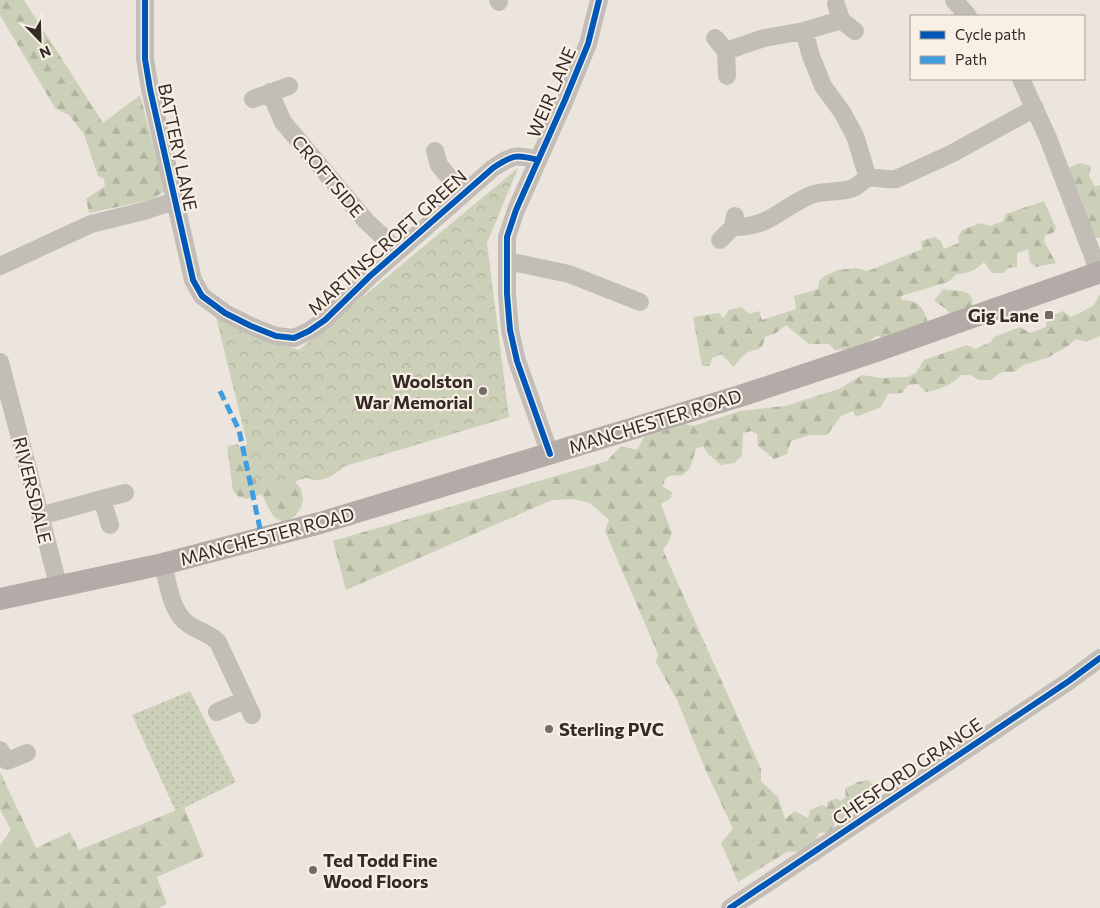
<svg xmlns="http://www.w3.org/2000/svg" width="1100" height="908" font-family="Commissioner,sans-serif">
	<style>
		.grass { fill: url(#grass-dots) }
		.forest { fill: url(#forest-firs) }
		.park { fill: url(#park-crowns) }
		.lines { fill: none; stroke-linecap: round; stroke-linejoin: round }
		.minor { stroke: #c3bdb8; stroke-width: 18 }
		.major { stroke: #b2aba7; stroke-width: 22 }
		.quiet { stroke: #3e9ce0; stroke-width: 5; stroke-dasharray: 10 5; stroke-linecap: butt }
		.cycleway-casing { stroke: #f8efe5; stroke-width: 9 }
		.cycleway { stroke: #0057b8; stroke-width: 6 }
		.poi-dot { fill: #746b66; stroke: #f8efe5; stroke-width: 2 }
		.labels { text-anchor: middle; dominant-baseline: central; stroke-width: 4.5; stroke-linejoin: round; paint-order: stroke }
		.street-label { font-size: 18px; fill: #342a26; stroke: #f8efe5 }
		.poi-label { font-size: 18px; font-weight: bold; fill: #342a26; stroke: #f8efe5; text-anchor: end }
	</style>
	<defs>
		<pattern id="grass-dots" width="8" height="8" patternUnits="userSpaceOnUse" patternTransform="scale(1.25)"><rect width="8" height="8" fill="#ccd0b9"/><path d="M2 2h.1M6 6h.1" fill="none" stroke="#b0b39f" stroke-width="1.8" stroke-linecap="round"/></pattern>
		<pattern id="forest-firs" width="22" height="20" patternUnits="userSpaceOnUse" patternTransform="scale(1.25)"><rect width="22" height="20" fill="#ccd0b9"/><path d="M5 1l3.5 6h-7zM16 11l3.5 6h-7z" fill="#b0b39f"/></pattern>
		<pattern id="park-crowns" width="20" height="18" patternUnits="userSpaceOnUse" patternTransform="scale(1.25)"><rect width="20" height="18" fill="#ccd0b9"/><path d="M2 6a3 3 0 1 1 6 0M12 15a3 3 0 1 1 6 0" fill="none" stroke="#b0b39f"/></pattern>
	</defs>
	<rect width="100%" height="100%" fill="#ebe5de"/>
	<path class="grass" d="M190,691l46,91 -60,30 -44,-97z"/>
	<path class="forest" d="M0,0h24l79,123 37,-28 25,96 -15,9 -61,13 -3,-14 19,-13 -1,-7 -6,-3 -14,-42 -15,-19 -14,-7 -55,-93z
		M1080,163l11,3 -2,9 6,12 5,-2v53l-11,-2 -21,-68z
		M1044,201l12,27 -2,4 -9,4 -1,5 12,22 -20,4 -6,-5 -2,-13 -11,4v14l-10,1 -3,5h-12l-8,-11c-8,8 -16,12 -27,12l-9,8 -47,14 1,4c18,1 21,7 26,23l-41,21 -9,-9 -19,13 -24,2 -6,-6h-20l-23,-19 -10,8 -11,4c-3,14 -5,11 -17,15 -5,3 -10,10 -15,15l-11,-13 -10,4 -2,8h-8l-9,-49 26,-4 4,5 6,-8 12,-3 8,7 10,-3 3,9 34,-11 -2,-13 24,-7 1,-8 5,-5 14,-6 18,-2 12,3 54,-22 -1,-8 13,-4 7,4 3,8 15,-6 -1,-6 4,-7 19,-7 9,3 13,-5 3,-7z
		M943,289c13,4 30,-4 30,18l-23,7 -5,-6 -11,-7z
		M1100,294v42l-14,6 -10,-3 -8,7 -21,12 -24,7 -9,7h-12l-12,8h-11l-9,-5h-9c-8,10 -23,15 -36,17l-7,-8 -10,1 -6,8 -14,1 -7,13 -25,10 -3,-6 -12,5 -14,19h-18l-18,6 -4,13 -13,5 -16,-13 -1,-12 -6,-3 -8,2 -1,23 -8,7 -13,2 -13,-11 -5,-8 -7,3 -6,19 -7,7 -13,1 -5,2 -2,9 9,5 -1,6 -10,6 11,29 -4,10 -5,7 98,219v12l17,16 7,22 10,-8 13,7 2,-8 12,-5 5,2v-5l10,-4 3,3 6,-4 -1,-8 13,-7 10,-2 6,6 7,11 -5,6c-17,0 -21,2 -29,17l-11,1 -4,11 -13,1 -6,13 -8,5 -18,1 -49,30 -17,-39 12,-14 -27,-58 -29,-71 -21,-38 2,-8 -53,-123 4,-11 -19,-17 -17,-4 -21,1 -206,90 -13,-49 274,-80 14,-15 16,4 7,-13 41,-13 8,2 47,-15 45,-5 54,-17 23,-14 20,3 25,-1 9,-4 8,-13 43,-15 8,4 16,-7 3,-5 26,-10 10,6 16,-6 1,-9 16,-7 8,6 9,-4 14,-8z
		M259,442l90,19c-9,10 -20,20 -35,19 -6,-1 -10,-4 -16,-3l-2,6 5,6c1,5 3,10 1,15 -2,9 -14,21 -23,16 -9,-4 -13,-18 -17,-26l-15,5 -8,-2 -6,-6 -6,-45 10,-2 3,3z
		M0,772l36,76 34,-16 9,18 105,-43 20,49 -47,21 10,27 -8,4h-159v-63l11,-15 -11,-21z"/>
	<path class="park" d="M518,168l-31,75 22,174 -223,67 -28,4 -43,-175 31,20 53,17z"/>
	<g class="lines">
		<path class="minor" d="M145,0v59l5,30 43,191 9,16 23,17 26,13 25,10 18,2 15,-7 16,-11 45,-44 123,-108c20,-13 22,-14 45,-8
			M498,0l1,2
			M954,0l14,16
			M836,4l5,16 14,11
			M804,31l7,25 12,30 19,26 13,24 13,42
			M715,38l11,13 1,25
			M726,51l38,-13 40,-7 37,-11
			M1021,79l27,59 51,134
			M270,92l13,30 83,99 32,30
			M253,99l36,-13
			M435,151l4,14 24,29
			M733,227c38,0 47,-19 78,-32 14,-5 29,-2 42,-7 6,-2 10,-9 16,-10 9,-1 17,2 27,1l55,-25 84,-46
			M720,240l13,-13 2,-11
			M508,261l61,13 71,28
			M0,266l91,-42 53,-13 30,-10
			M0,362l59,226
			M550,454l-33,-93 -7,-31 -3,-36v-57l9,-27 49,-110 23,-56 11,-44
			M40,516l62,-17
			M110,525l-8,-26 23,-6
			M163,564c5,19 8,48 25,60 10,7 21,9 30,18l34,73
			M217,712l27,-12
			M0,750l7,11 20,-8
			M730,908l339,-227 31,-23"/>
		<path class="major" d="M0,599l163,-35 157,-41 420,-127 136,-45 224,-79"/>
		<path class="quiet" d="M220,391l19,39 23,108"/>
		<defs>
			<path id="cycleway" d="M145,0v59l5,30 43,191 9,16 23,17 26,13 25,10 18,2 15,-7 16,-11 45,-44 123,-108c20,-13 22,-14 45,-8
				M550,454l-33,-93 -7,-31 -3,-36v-57l9,-27 49,-110 23,-56 11,-44
				M730,908l339,-227 31,-23"/>
		</defs>
		<use href="#cycleway" class="cycleway-casing"/>
		<use href="#cycleway" class="cycleway"/>
	</g>
	<g class="poi-dot">
		<rect x="1044" y="310" width="10" height="10" rx="2.5"/>
		<circle cx="483" cy="391" r="5"/>
		<circle cx="549" cy="729" r="5"/>
		<circle cx="313" cy="870" r="5"/>
	</g>
	<g class="labels">
		<g class="street-label">
			<text transform="translate(551 92) rotate(-67)">WEIR LANE</text>
			<text transform="translate(178 147) rotate(78)">BATTERY LANE</text>
			<text transform="translate(328 176) rotate(50)">CROFTSIDE</text>
			<text transform="translate(387 242) rotate(-42)">MARTINSCROFT GREEN</text>
			<text transform="translate(655 421) rotate(-17)">MANCHESTER ROAD</text>
			<text transform="translate(33 490) rotate(76)">RIVERSDALE</text>
			<text transform="translate(267 536) rotate(-15)">MANCHESTER ROAD</text>
			<text transform="translate(907 771) rotate(-34)">CHESFORD GRANGE</text>
		</g>
		<g class="poi-label">
			<text x="1039" y="315">Gig Lane</text>
			<text x="473" y="381">Woolston<tspan x="473" dy="21">War Memorial</tspan></text>
			<text x="559" y="729" text-anchor="start">Sterling PVC</text>
			<text x="323" y="860" text-anchor="start">Ted Todd Fine<tspan x="323" dy="21">Wood Floors</tspan></text>
		</g>
	</g>
	<rect x="910" y="15" width="175" height="65" fill="#f8efe5" stroke="#aaa099"/>
	<rect x="920" y="31" width="25" height="8" fill="#0057b8" stroke="#aaa099"/>
	<text x="955" y="40" font-size="15" fill="#342a26">Cycle path</text>
	<rect x="920" y="56" width="25" height="8" fill="#3e9ce0" stroke="#aaa099"/>
	<text x="955" y="65" font-size="15" fill="#342a26">Path</text>
	<g transform="translate(40 40) rotate(157)" stroke="#f8efe5" stroke-width="4" paint-order="stroke">
	<path d="M0-4L9 19L0 12L-9 19Z" fill="#342a26"/>
	<text y="-8" font-size="14" font-weight="bold" text-anchor="middle" fill="#342a26">N</text>
	</g>
</svg>
